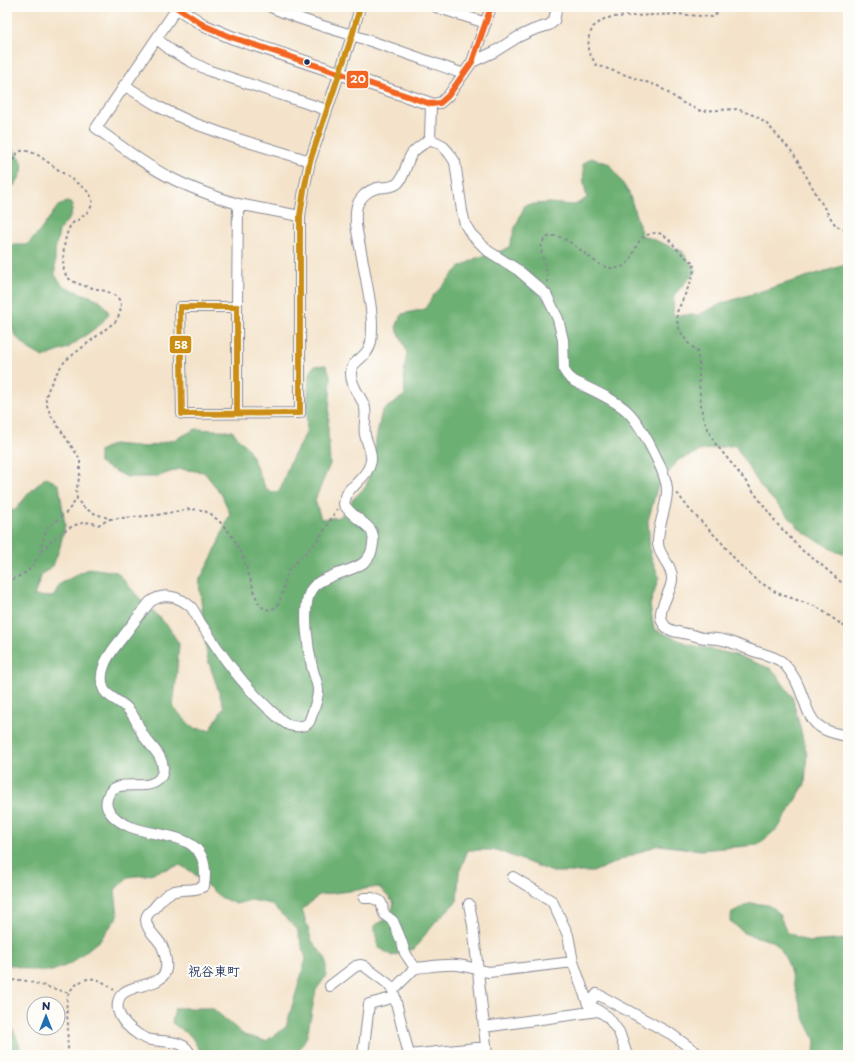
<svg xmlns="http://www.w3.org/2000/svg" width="855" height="1062" font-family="'Playpen Sans','Klee One',sans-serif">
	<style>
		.forest { fill: #6db073; stroke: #447068 }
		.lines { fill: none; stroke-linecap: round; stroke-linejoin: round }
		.minor-casing { stroke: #888994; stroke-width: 12 }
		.tertiary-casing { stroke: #888994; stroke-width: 14 }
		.path { stroke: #888994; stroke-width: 2; stroke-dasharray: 3 3; stroke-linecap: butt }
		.minor { stroke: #fff; stroke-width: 10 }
		.tertiary { stroke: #fff; stroke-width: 12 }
		.bus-1-casing { stroke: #fdfcf7; stroke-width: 9 }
		.bus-2-casing { stroke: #fdfcf7; stroke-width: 9 }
		.bus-1 { stroke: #f26522; stroke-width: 6 }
		.bus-2 { stroke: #cb8e13; stroke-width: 6 }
		.bus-dot { fill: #1b2f5e; stroke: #fdfcf7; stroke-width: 1.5 }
		.labels { text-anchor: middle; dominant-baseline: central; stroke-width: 4; stroke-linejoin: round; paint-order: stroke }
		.quarter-label { font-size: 13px; font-weight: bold; fill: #1b2f5e; stroke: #fdfcf7 }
		.line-badge { stroke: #fdfcf7; stroke-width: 1.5 }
		.badge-label { font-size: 11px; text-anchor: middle; font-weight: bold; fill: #fff }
	</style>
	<rect width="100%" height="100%" fill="#fdfcf7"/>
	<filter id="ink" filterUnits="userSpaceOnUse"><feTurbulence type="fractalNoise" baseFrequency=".025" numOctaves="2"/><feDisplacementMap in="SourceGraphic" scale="8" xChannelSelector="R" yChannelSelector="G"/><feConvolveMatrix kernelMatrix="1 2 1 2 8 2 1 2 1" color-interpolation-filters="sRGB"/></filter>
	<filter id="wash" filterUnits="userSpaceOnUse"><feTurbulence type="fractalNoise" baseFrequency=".012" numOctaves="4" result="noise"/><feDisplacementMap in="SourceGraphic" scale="16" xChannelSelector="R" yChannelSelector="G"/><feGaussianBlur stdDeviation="0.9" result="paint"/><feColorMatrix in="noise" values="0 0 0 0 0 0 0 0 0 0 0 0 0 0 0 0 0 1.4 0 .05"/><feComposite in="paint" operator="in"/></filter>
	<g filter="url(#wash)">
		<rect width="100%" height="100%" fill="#f4e3ca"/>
		<path class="forest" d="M7,142c4,6 11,12 14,18 6,12 -7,26 -14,34z
			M591,158l19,6 19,29 13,42 40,16 14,20 -22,24 -1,20h25l25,-12 125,-39v291l-11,-3 -34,-20 -42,-45 -26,-42 -32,5 -25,10 -21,28 -9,33 2,33 9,23 -9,28 4,24 34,15 48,11 36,14 20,27 15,59 -2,29 -26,43 -21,18 -57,5 -43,-5 -33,13 -32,14h-40l-57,-22h-28l-9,23 -2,28 -22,21 -21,27 -22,7 -14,-9 -4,-21 16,-9 4,-14 -15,-16 -60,8 -17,15 10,31 14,18v17l-10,14 -9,46 -11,19h-94l-11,-19 -19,-13 3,-15h37l32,27 22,6 20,-14 20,-68 -9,-30 -26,-25 -20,-4 -15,4 -16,-7 -28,-25 -12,-7 -34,10 -18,2 -13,13 3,26 -17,23 -31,25 -18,7 -21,-1 -24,-6v-453l9,-2 13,-16 17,-16 13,8 6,40 -5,22 -7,19 -11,8 -8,22 19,1 7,-13 29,-16 28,4 23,27 28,27 11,18 -3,37 -3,26 20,21 17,2 14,-23 -17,-50 -8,-76 14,-26 17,-41 -8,-19 -18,-23 -25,-3 -23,8h-29l-28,-14v-12l14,-7 33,3 30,-8 20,-10 36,2 17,19 16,37 7,6 8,-3 10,-28 16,-29 3,-57 5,-10 12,-1 5,13 -3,54 2,32 -15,36 6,19 19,-2 14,-19 12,-12 8,-28 2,-19 6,-28 23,-16 -1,-23 3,-20 -11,-25 6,-13 23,-5 8,-13 26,-28 17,-10 25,-7 8,-4 6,-19 10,-23 23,-2 27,2 12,-7 -3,-14 -1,-20z
			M67,202l6,2 -2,12 -12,15 -4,20v24l8,11 18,7 19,7 9,13 -8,11 -33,24 -25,9 -14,-8 -14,-13 -8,-26v-68l5,3h15l13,-14 18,-25z
			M751,903l17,2 10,7 9,20 21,10 40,-3v116h-34l1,-15 -10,-20 -18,-59 -12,-19 -29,-8 -16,-13 2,-9z
			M7,1018l9,18 7,19h-16z"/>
	</g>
	<g filter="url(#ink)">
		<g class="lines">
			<defs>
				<path id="minor" d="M271,7c26,12 54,20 81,28 38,12 75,26 112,39
					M436,7l50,16
					M491,7l-19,55 -24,34 -8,7 -9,1 -1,35 12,6 7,8 6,9 7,49 3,13 6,10 17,17 30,19 28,24 12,25 5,21 1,30 4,6 6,5c15,8 43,19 55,32 11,11 21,32 28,46 4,9 9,19 10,29 1,19 -10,37 -9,56 1,13 15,21 14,36 -1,15 -19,32 -7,46 5,6 15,6 22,8 4,0 8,2 12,3 8,2 16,1 24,3 10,2 19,7 28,10 11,4 23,6 31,12 6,5 9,11 13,17 17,33 8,50 53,57
					M177,8l-81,120c25,18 50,38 79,52 20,10 41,17 63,24
					M157,39l15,12 16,9 22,11 117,39
					M472,62l22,-10 24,-15 15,-7 16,-5 5,-4 2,-10 -3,-4
					M124,85l37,23 32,15 42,15 75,23
					M237,307l1,-103 62,12
					M237,413v-106h-57l2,107 118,-1v-197l4,-26 6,-29 42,-125 8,-29
					M513,877l39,24 16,34 5,27 15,42 20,13 11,15 8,23
					M364,898h8l8,3 2,4 1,6 2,4 8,6 8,19 4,13 10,15
					M469,904l4,21 14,130
					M330,986l26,-20 5,-1 3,1 23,17 6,7
					M588,1004l9,-10 74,40 29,21
					M484,1027l114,-16
					M190,1055c-4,-17 -30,-12 -43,-16 -2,-1 -5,-3 -8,-4 -8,-5 -19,-15 -21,-25 -5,-32 44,-17 48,-41 1,-6 -1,-17 -4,-23 -5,-9 -16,-16 -16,-26 0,-6 4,-8 8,-12 5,-6 10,-13 18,-16 10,-4 22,0 32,-6 11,-70 -69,-37 -95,-75 -3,-4 -3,-10 -1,-15 7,-20 38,-3 51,-17 3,-3 4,-6 4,-11 -1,-14 -13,-22 -20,-33 -5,-9 -8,-19 -15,-26 -6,-7 -19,-11 -24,-19 -3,-7 -3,-16 0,-24 3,-10 11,-19 18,-28 9,-12 18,-24 28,-36 13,-10 29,-6 41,5 5,6 8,15 13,21 19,30 40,58 66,82 6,5 12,12 19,15 4,1 9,2 12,1 3,0 6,-1 8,-4 1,-1 1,-3 2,-5 3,-9 7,-17 7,-26 0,-8 -4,-16 -6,-24 -4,-18 -10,-59 -2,-75 4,-10 17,-14 27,-18 17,-6 35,-9 36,-31 1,-4 0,-10 -3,-14 -8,-9 -20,-14 -26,-25 1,-4 2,-9 4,-12 1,-2 4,-5 6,-6 7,-8 15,-14 17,-25 1,-10 -4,-17 -6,-26 -2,-10 3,-22 -1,-30 -4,-10 -13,-19 -13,-31 -1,-14 17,-15 20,-32 3,-21 -1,-42 -5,-63 -3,-18 -7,-36 -10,-54 0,-6 -1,-13 1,-19 2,-7 10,-15 17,-17 8,-3 17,0 24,-6 7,-7 8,-20 13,-28 4,-7 13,-11 19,-16
					M363,1055l6,-51 26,-7
					M409,1055l-16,-65 22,-22c13,-1 28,-4 42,-3 11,1 21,5 32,7l84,-10
					M409,1055l77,-8"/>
				<path id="tertiary" d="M176,7l29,19 26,11 200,67"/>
			</defs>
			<use href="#minor" class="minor-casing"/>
			<use href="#tertiary" class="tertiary-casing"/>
			<path class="path" d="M715,7l2,6 -5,4 -35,-3 -65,3 -8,2 -11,8 -4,9 -1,14 8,15 62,21 25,17 18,8 36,-2 19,7 12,9 25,28 33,58 10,15 12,5
				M7,171c5,-6 7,-13 11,-19 7,-3 13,0 20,3l47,34c14,13 6,21 -7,31 -2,1 -6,3 -7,5 -7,10 -9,33 -7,45 5,27 76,9 52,51l-51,40c-7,9 -20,29 -19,41 1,4 3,8 4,12l30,45v15l-4,18 1,7 5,7 9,6 8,3 12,4 46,-4 33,-6 12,1 9,4 10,9 9,10 6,10 7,14 14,43c4,7 6,9 14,10l6,-4 4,-8 7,-27 28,-29 7,-10 14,-23
				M547,283c0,-3 1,-6 0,-9 -1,-10 -11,-27 -2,-35 17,-14 46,25 61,28 33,8 22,-28 44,-33 4,-1 7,-2 11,0 8,3 14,14 20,19 4,4 8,7 12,9l1,7 -2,10 -15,33v9l3,10 8,12 9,8 2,13v17l2,26 2,10 4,11 8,15 29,36 34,46 25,26 16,12 22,19 7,4
				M677,493l13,17 32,33 16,20 17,16 22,14 40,14 31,22
				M40,552l3,-13 5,-12 19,-15 10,-13
				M7,582c8,-4 18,-8 24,-14 5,-5 6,-11 10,-16 12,-14 37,-37 57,-27l12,-6
				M7,983c5,-4 10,-3 16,-3l46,13
				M70,1055c-4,-9 -2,-21 -2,-31 -1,-8 -2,-17 -1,-25 2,-12 16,-22 28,-20 7,1 13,7 19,11"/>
			<use href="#minor" class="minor"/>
			<use href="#tertiary" class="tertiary"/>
			<defs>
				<path id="bus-1" d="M176,7l29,19 26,11 200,67 9,-1 8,-7 24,-34 19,-55"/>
				<path id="bus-2" d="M237,413v-106h-57l2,107 118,-1v-197l4,-26 6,-29 42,-125 8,-29"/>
			</defs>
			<use href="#bus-1" class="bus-1-casing"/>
			<use href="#bus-2" class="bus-2-casing"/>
			<use href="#bus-1" class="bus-1"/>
			<use href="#bus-2" class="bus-2"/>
		</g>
	</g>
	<circle class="bus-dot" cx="307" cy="62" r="3.5"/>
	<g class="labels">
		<g class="quarter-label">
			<text x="214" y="970">祝谷東町</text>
		</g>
	</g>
	<g class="line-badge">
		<rect x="346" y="70" width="23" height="19" rx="4" fill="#f26522"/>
		<rect x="169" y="335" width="23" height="19" rx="4" fill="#cb8e13"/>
	</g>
	<g class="badge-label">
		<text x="358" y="83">20</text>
		<text x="181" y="349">58</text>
	</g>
	<rect width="855" height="1062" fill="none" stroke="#fdfcf7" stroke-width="24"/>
	<g transform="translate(46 1016)"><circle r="19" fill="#fdfcf7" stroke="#a3aaba"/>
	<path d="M0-3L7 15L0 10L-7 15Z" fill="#1f6fb2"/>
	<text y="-6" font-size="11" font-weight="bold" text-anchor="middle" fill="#1b2f5e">N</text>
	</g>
</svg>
